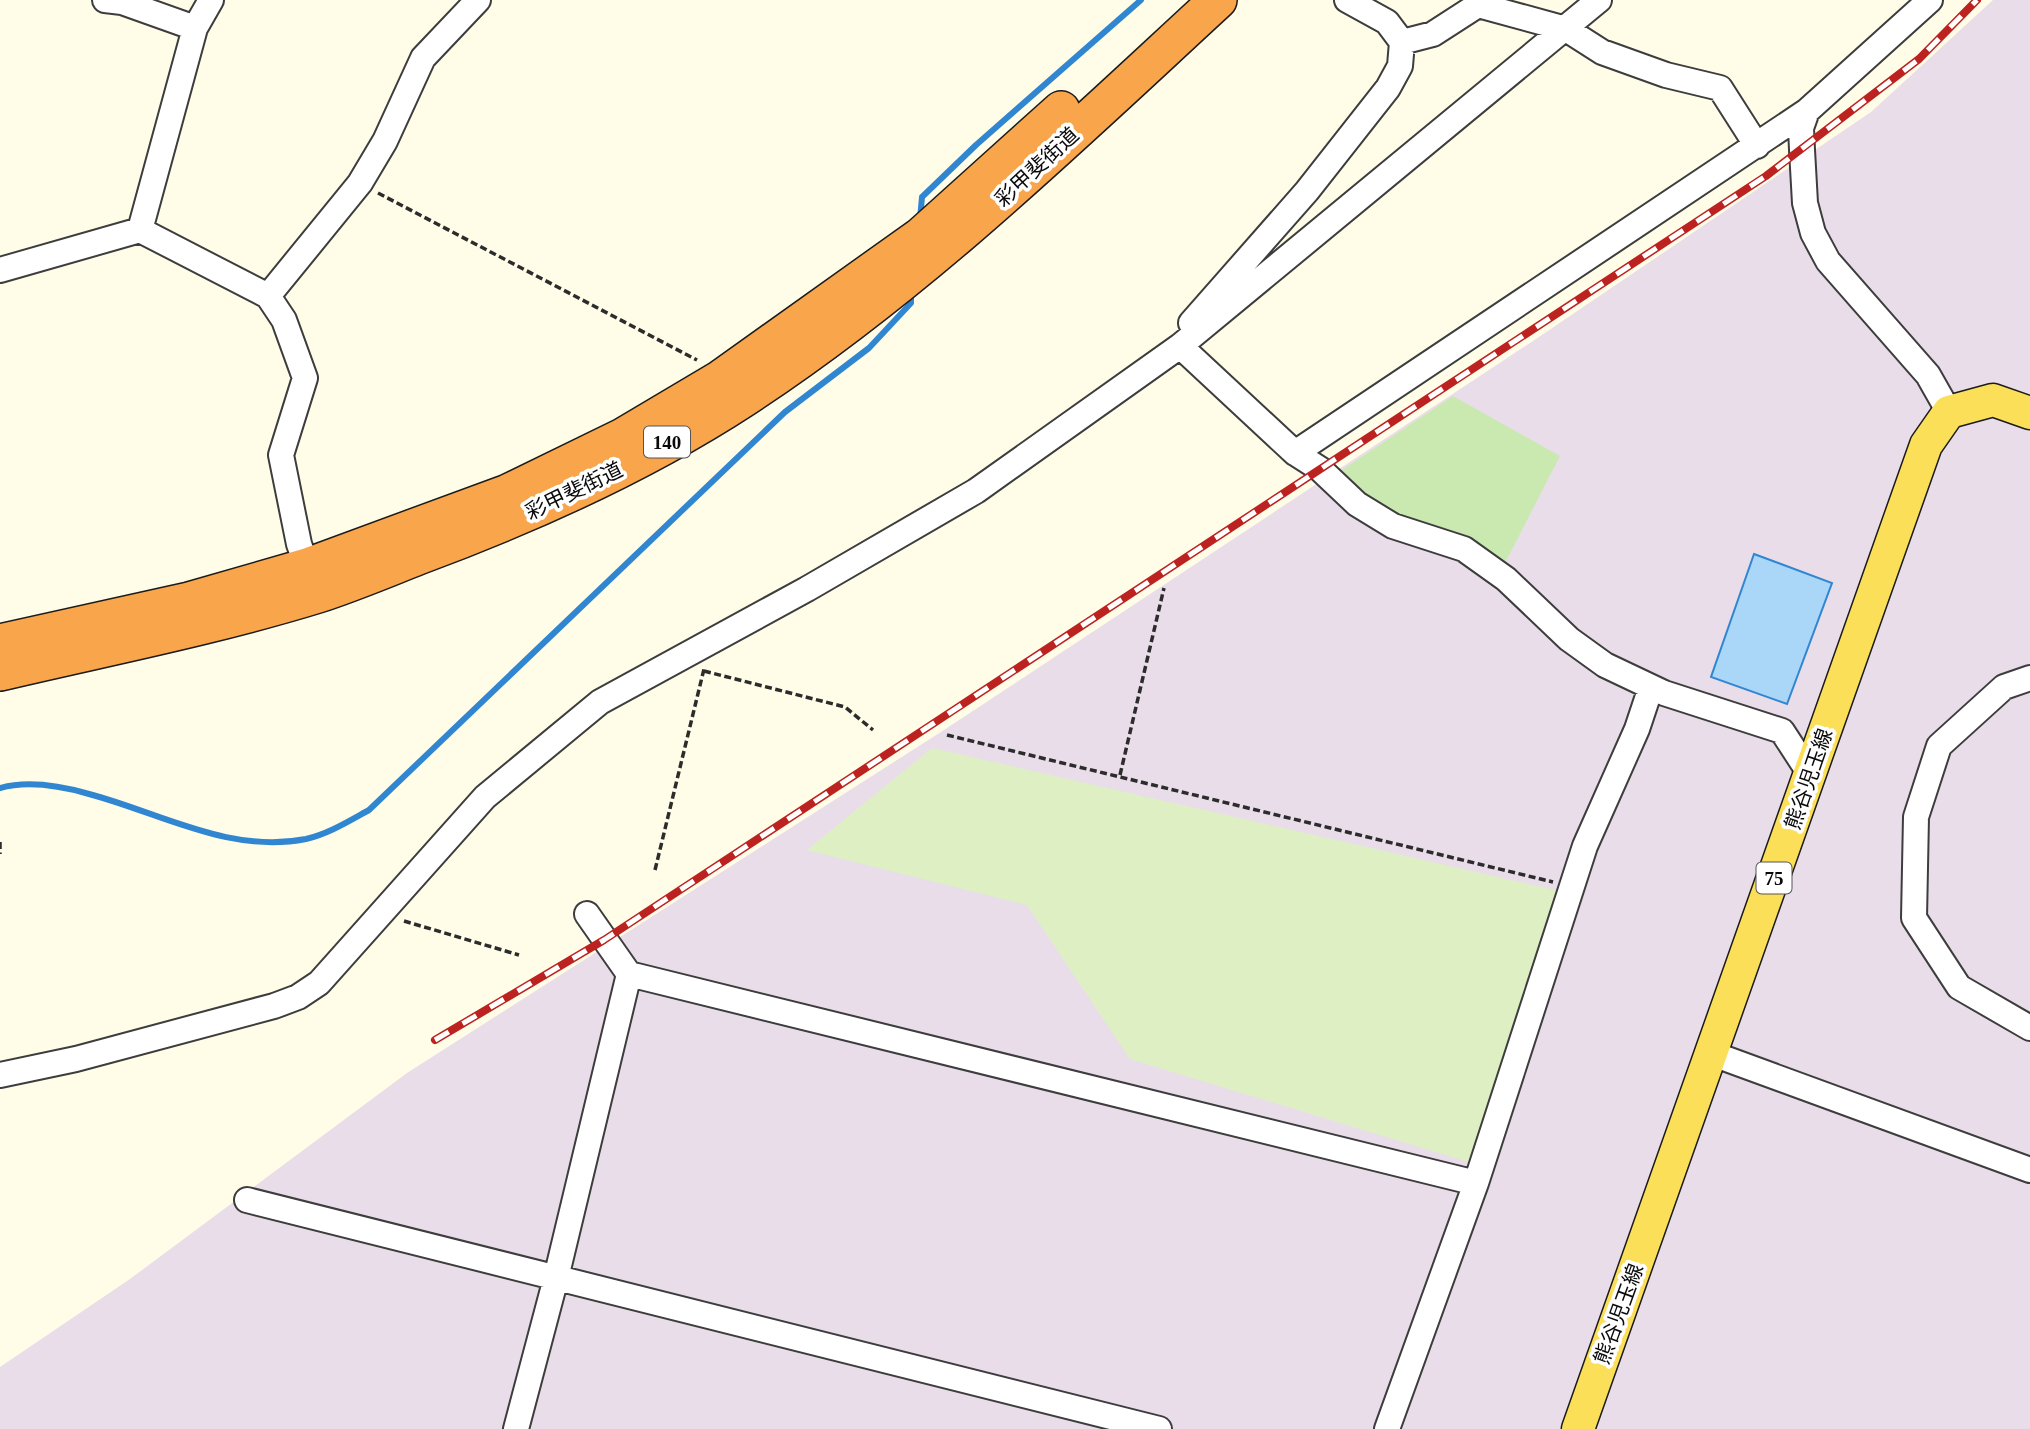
<svg xmlns="http://www.w3.org/2000/svg" width="2030" height="1429" font-family="'Times New Roman','Noto Sans JP',serif">
	<style>
		.industrial { fill: #e9ddea }
		.green { fill: #cae9b1 }
		.pitch { fill: #def0c3 }
		.water { fill: #aad6f7; stroke: #3086d0; stroke-width: 2 }
		.lines { fill: none; stroke-linecap: round; stroke-linejoin: round }
		.stream { stroke: #3086d0; stroke-width: 6 }
		.minor-casing { stroke: #3d3d3d; stroke-width: 28 }
		.major-casing { stroke: #1b1b1b; stroke-width: 35 }
		.highway-casing { stroke: #1b1b1b; stroke-width: 40 }
		.path { stroke: #2c2c2c; stroke-width: 3.5; stroke-dasharray: 7 3.5; stroke-linecap: butt }
		.minor { stroke: #fff; stroke-width: 24 }
		.major { stroke: #fcdf59; stroke-width: 32 }
		.highway { stroke: #f8a54b; stroke-width: 37 }
		.rail-casing { stroke: #bc2220; stroke-width: 8 }
		.rail { stroke: #fff; stroke-width: 5; stroke-dasharray: 16; stroke-linecap: butt }
		.labels { text-anchor: middle; dominant-baseline: central; stroke-width: 7; stroke-linejoin: round; paint-order: stroke }
		.shield { fill: #fff; stroke: #545454; stroke-width: 2 }
		.shield-label { font-size: 19px; font-weight: bold; fill: #0a0a0a }
		.street-label { font-size: 21px; fill: #0a0a0a; stroke: #fff }
	</style>
	<rect width="100%" height="100%" fill="#fffce7"/>
	<path class="industrial" d="M1993,0h37v1429h-2030v-62l130,-88 277,-206 537,-343 589,-389 338,-229z"/>
	<path class="green" d="M1453,396l107,60 -57,111 -142,-65 -22,-30z"/>
	<path class="pitch" d="M932,748l627,143 -87,272 -342,-104 -103,-154 -220,-55z"/>
	<path class="water" d="M1754,554l78,29 -45,121 -76,-27z"/>
	<g class="lines">
		<path class="stream" d="M920,219l2,-22 54,-52 165,-145
			M0,788c29,-8 61,-2 89,6 72,19 140,60 217,45 22,-5 43,-18 63,-29l416,-398 84,-64 42,-45v-5"/>
		<defs>
			<path id="minor" d="M105,0l17,2 73,26
				M1930,0l-123,111 -6,17 1,22 3,53 8,30 15,28 100,114 21,37
				M1402,42l31,-8 45,-29 88,24 36,23 64,23 54,13 37,58
				M140,230l55,-202 16,-28
				M0,270l140,-40 128,66 16,24 21,58 -24,77 18,89 8,23
				M268,296l92,-113 25,-42 38,-83 55,-58
				M1191,323l116,-132 81,-103 12,-22 2,-24 -15,-20 -40,-22
				M1180,346l115,107 25,16 37,35 36,22 71,23 42,30 63,60 36,26 59,28 118,38 28,43
				M1295,453l512,-342
				M2030,678l-26,9 -65,59 -23,71 -2,101 45,69 71,41
				M587,914l42,60 847,209
				M1713,1054l317,116
				M0,1075l76,-16 198,-53 24,-9 21,-14 166,-186 115,-95 207,-113 169,-98 204,-145 419,-346
				M247,1200l912,229
				M516,1429l40,-151 73,-304
				M1387,1429l89,-246 109,-337 52,-117 14,-42"/>
			<path id="major" d="M1578,1429l348,-984 23,-33 44,-12 37,13"/>
			<path id="highway" d="M0,643l189,-42 118,-34 201,-74 115,-56 96,-57 202,-144 140,-126
				M0,672c106,-25 214,-46 318,-78 34,-11 67,-25 100,-38 113,-42 225,-92 326,-158 174,-114 322,-258 474,-398"/>
		</defs>
		<use href="#minor" class="minor-casing"/>
		<use href="#major" class="major-casing"/>
		<use href="#highway" class="highway-casing"/>
		<path class="path" d="M378,193l319,167
			M704,671l141,36 28,23
			M947,735l606,147
			M1120,775l44,-187
			M0,842v12
			M655,870l49,-201
			M404,921l115,34"/>
		<use href="#minor" class="minor"/>
		<use href="#major" class="major"/>
		<use href="#highway" class="highway"/>
		<defs>
			<path id="rail" d="M435,1040l169,-100 1162,-764 153,-117 58,-59"/>
		</defs>
		<use href="#rail" class="rail-casing"/>
		<use href="#rail" class="rail"/>
	</g>
	<g class="labels">
		<g class="shield">
			<rect x="644" y="426.5" width="46" height="31" rx="5"/>
			<rect x="1756.5" y="862.5" width="35" height="31" rx="5"/>
		</g>
		<g class="shield-label">
			<text x="667" y="442">140</text>
			<text x="1774" y="878">75</text>
		</g>
		<g class="street-label">
			<text transform="translate(1037 167) rotate(-43)">彩甲斐街道</text>
			<text transform="translate(574 491) rotate(-26)">彩甲斐街道</text>
			<text transform="translate(1809 779) rotate(-71)">熊谷児玉線</text>
			<text transform="translate(1619 1314) rotate(-70)">熊谷児玉線</text>
		</g>
	</g>
</svg>
